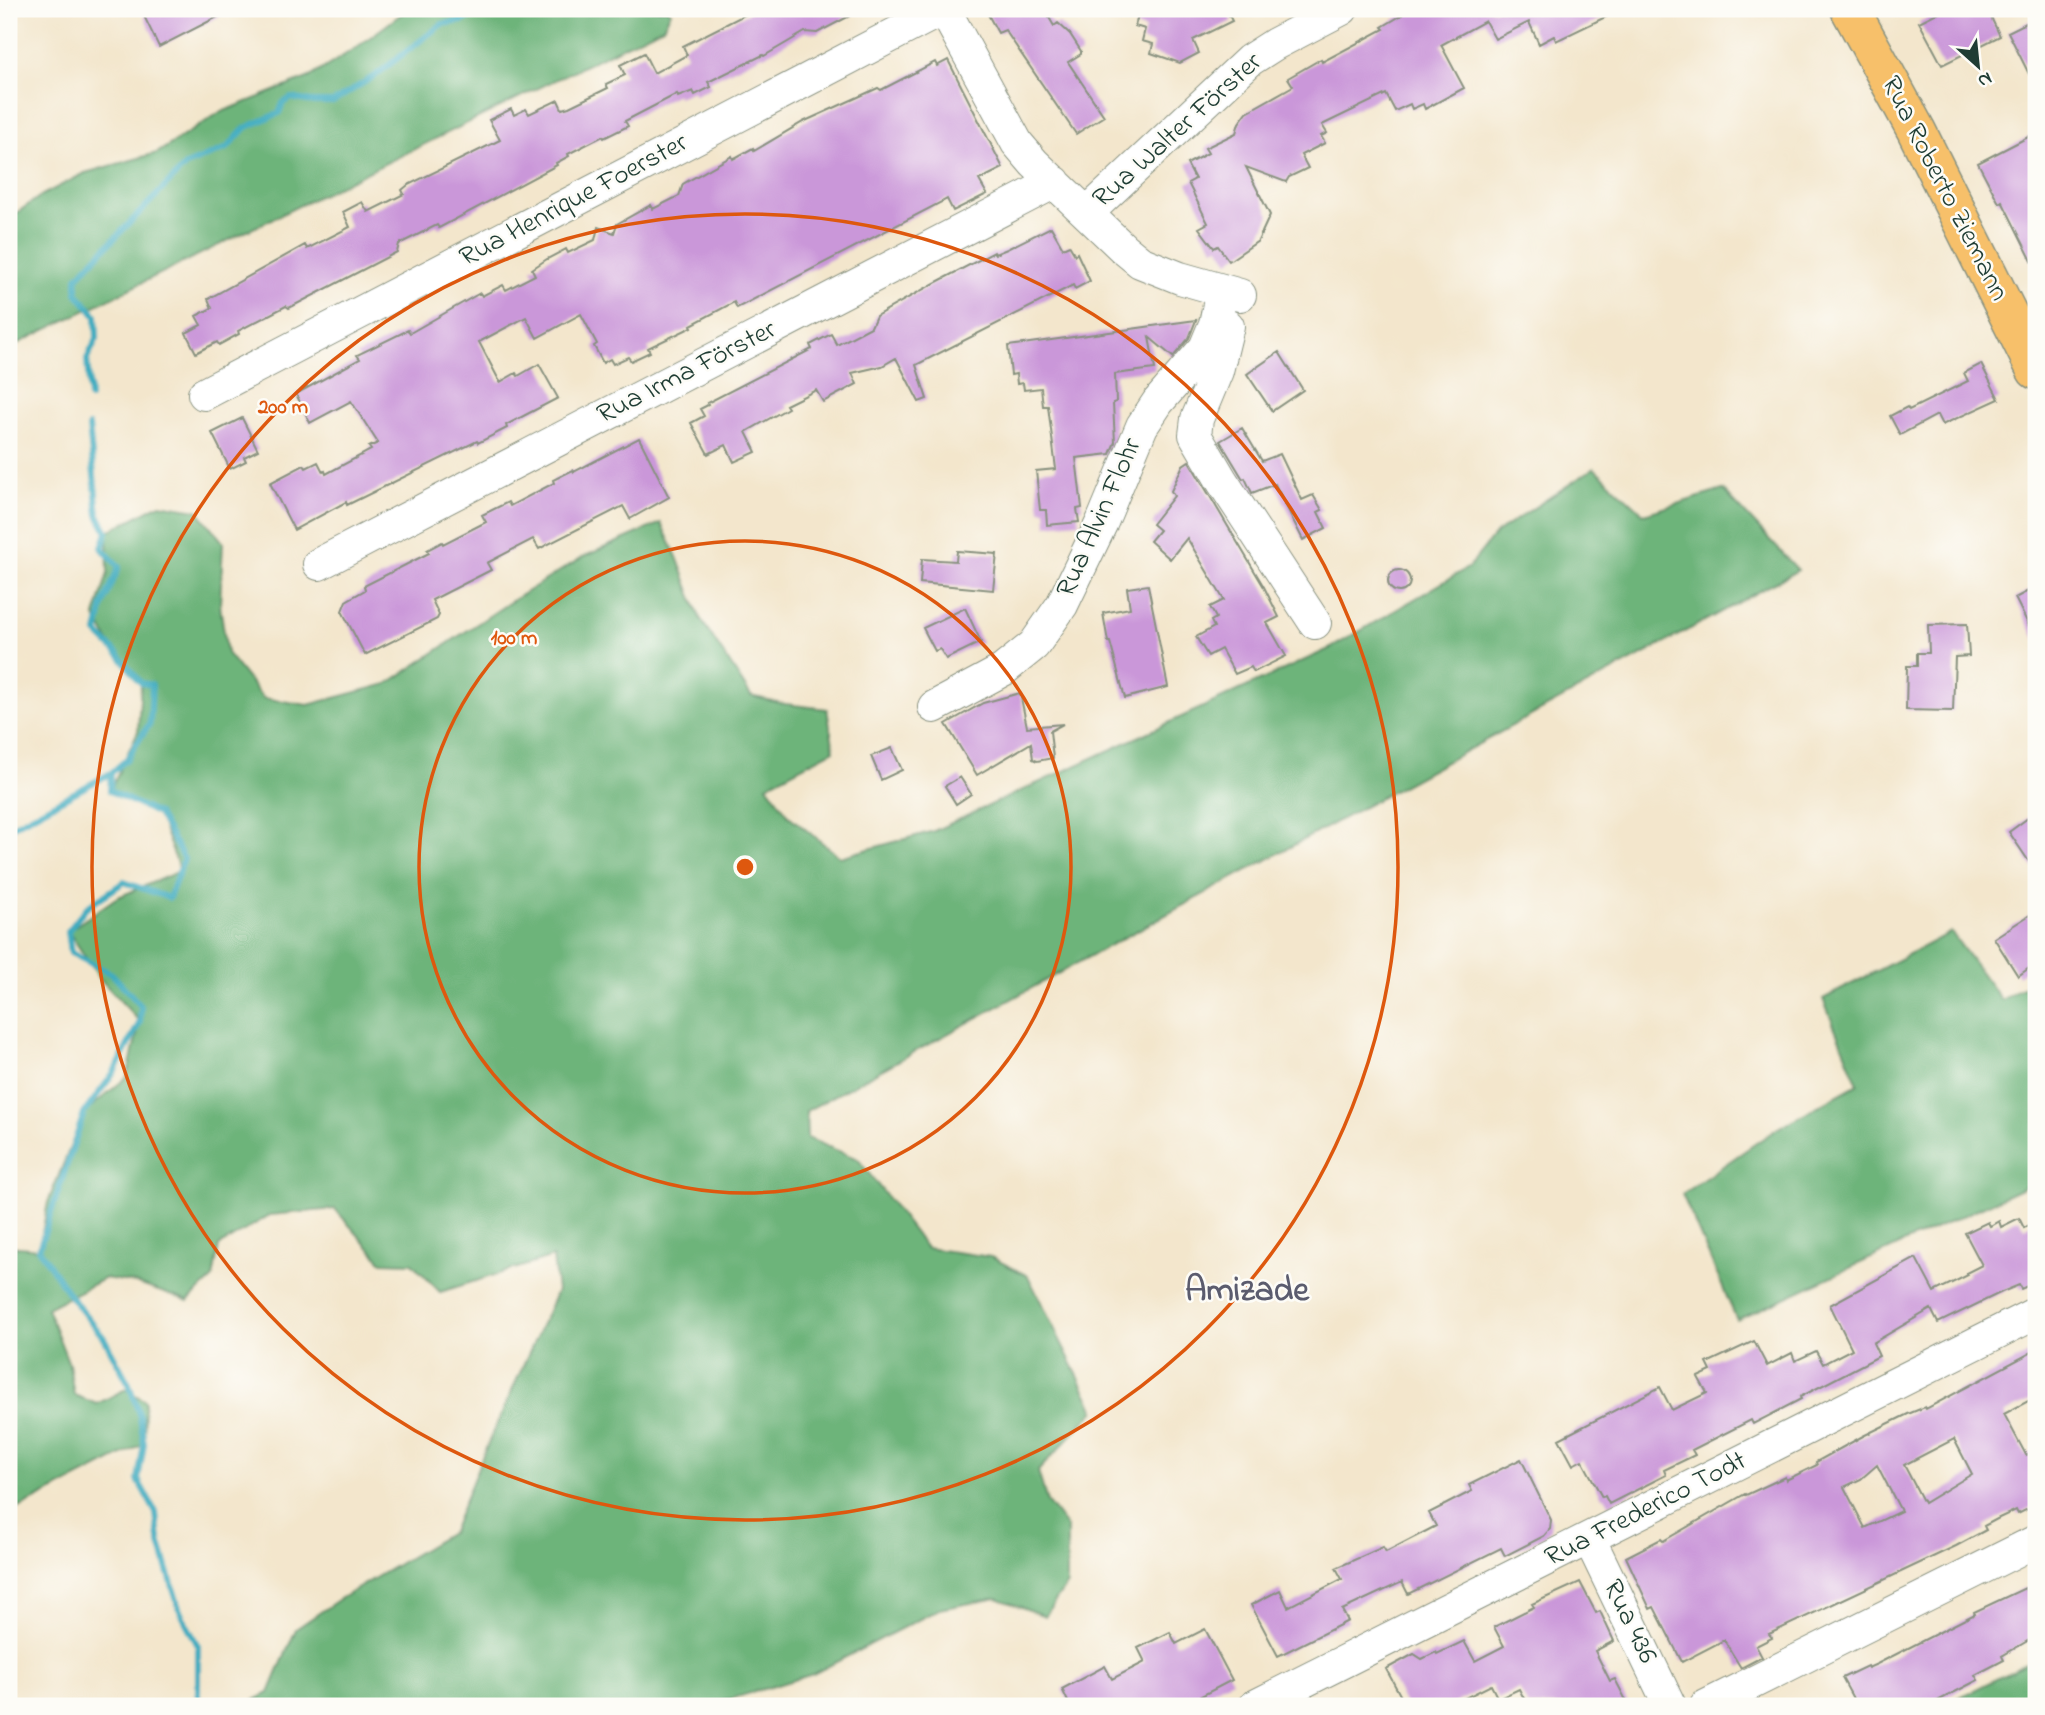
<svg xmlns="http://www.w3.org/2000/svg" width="2045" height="1715" font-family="'Indie Flower',sans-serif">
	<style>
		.forest { fill: #6db47a; stroke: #467857; stroke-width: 2 }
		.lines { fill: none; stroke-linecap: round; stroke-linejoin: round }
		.stream { stroke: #41acc0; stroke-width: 6 }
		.building { fill: #ca97d9; fill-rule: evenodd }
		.minor-casing { stroke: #899280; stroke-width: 34 }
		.major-casing { stroke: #899280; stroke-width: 41 }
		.minor { stroke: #fff; stroke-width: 32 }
		.major { stroke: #f7c06b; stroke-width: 38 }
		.ring { fill: none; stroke: #de580e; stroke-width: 3.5 }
		.labels { text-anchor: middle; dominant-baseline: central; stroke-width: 5; stroke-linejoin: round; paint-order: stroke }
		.street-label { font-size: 28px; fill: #1f3d34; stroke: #fdfcf7 }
		.district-label { font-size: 35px; font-weight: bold; fill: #5b5c6e; stroke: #fdfcf7 }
		.centre { fill: #de580e; stroke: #fdfcf7; stroke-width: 3.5 }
		.ring-label { font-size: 21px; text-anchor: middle; font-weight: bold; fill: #de580e; stroke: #fdfcf7; stroke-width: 5; stroke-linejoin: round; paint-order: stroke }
	</style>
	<rect width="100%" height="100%" fill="#fdfcf7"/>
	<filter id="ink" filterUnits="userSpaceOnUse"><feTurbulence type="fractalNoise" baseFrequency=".0143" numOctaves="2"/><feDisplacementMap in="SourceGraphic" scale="14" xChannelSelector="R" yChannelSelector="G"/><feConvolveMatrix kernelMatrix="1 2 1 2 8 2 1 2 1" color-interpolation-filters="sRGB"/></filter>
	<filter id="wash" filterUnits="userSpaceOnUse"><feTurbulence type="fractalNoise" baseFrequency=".00686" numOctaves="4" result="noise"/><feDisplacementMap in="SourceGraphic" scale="28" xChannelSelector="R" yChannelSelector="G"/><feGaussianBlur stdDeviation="1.57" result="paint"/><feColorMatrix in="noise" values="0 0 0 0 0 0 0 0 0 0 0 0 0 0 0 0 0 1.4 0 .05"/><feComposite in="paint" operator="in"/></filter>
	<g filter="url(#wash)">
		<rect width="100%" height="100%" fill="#f3e6cc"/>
		<path class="forest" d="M408,9h260l3,3 -8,15 -654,321v-125l2,-6 31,-22 43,-22 72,-20 62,-40 91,-36 47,-30z
			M1594,468l50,46 79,-24 75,80 -992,541 1,27 51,21 68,89 65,9 37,19 67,134 -57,61 9,31 20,26v56l-22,32 -48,-18 -58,11 -126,65 -89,27 -29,5h-452l26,-13 27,-64 42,-29 114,-68 30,-75 75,-166 -4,-34 -113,35 -28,-29 -30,-1 -47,-53 -65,6 -51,31 -6,32 -25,23 -53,-18 -30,-5 -58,30 22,56 5,31 23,9 29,-15 19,12 -1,43 -135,69v-267l30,3 9,-47 36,-89 43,-36 13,-55 -40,-43 -32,-48 48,-33 64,-27 -22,-57 -48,-23 28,-60 3,-48 -32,-41 -14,-26 13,-43 -1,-41 53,-28 37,6 26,32 -3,63 7,48 36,45 45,7 79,-21 126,-84 70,-43 78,-34 16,34 23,61 51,78 34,8 42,5 7,41 -67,35 22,31 51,41 94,-26 397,-183 138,-81 27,-34z
			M1951,932l50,68 35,-20v202l-299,138 -55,-126 96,-66 80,-44 -35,-85z
			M2036,1659v47h-94z"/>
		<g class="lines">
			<path class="stream" d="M90,398l-3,-39 10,-21 -1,-22 -19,-23v-16l109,-112 41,-17 18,-20 34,-15 4,-10 8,-5 21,4h21l43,-27 66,-51 21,-3 18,-12
				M89,426l9,89 9,17 -5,16 17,19 -16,38 -6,28 22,22 22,28 11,2 -2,38 -24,37 -15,13 -1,18 48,23 26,45 -15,39 -45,-16 -38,26 -18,23 3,22 41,21 29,32 -1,16 -27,52 -29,39 -45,136 31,47 34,42 25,46 11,33 4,27 -6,36 18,33 3,27 21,71 18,35v60
				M9,828l102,-55"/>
		</g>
		<g id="blocks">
			<path class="building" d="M157,9h76l-74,38 -15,-31z
				M756,9h107l-46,24 -12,-1 -41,24 -1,-1 -55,27 3,5 -16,8 -2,-4 -15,6 -1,-3 -52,27 3,5 -24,12 -1,-2 -35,18 1,2 -13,7 1,2 -118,63 -2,-3 -38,19 -2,8 -108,56 -3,-2 -48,25 1,3 -20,11 -2,-3 -21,11 -10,-20 15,-8 -5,-9 16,-8 -4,-9 97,-54 2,4 43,-22 -7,-15 19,-10 6,10 36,-18 -2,-4 6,-5 92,-45 -11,-20 22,-11 3,6 12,-6 3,5 29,-14 4,9 7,-2 39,-19 -2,-4 19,-9 -5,-10 24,-12 10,20 33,-18 -4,-9z
				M985,9h59l10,17 4,-3 12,11 11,17v3l-13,8 36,54 -28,18 -71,-104 -7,3z
				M1140,9h86l6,12 -39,19 6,13 -19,10 -29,-10 2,-9 -11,-3 3,-12 -10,-3z
				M1398,9h224l-66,32 -2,-5 -15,8 -10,-22 -34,17 -10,-18 -44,24 23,43 -39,21 -2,-5 -11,5 -2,-5 -15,7 -9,-17 -64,31 5,8 -6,3 4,7 -24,12 7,13 -19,9 -3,5 -40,-15 24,48 -12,26 -29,20 -11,-15 -4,2 -15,-20 9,-5 -20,-40 7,-4 -8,-15 21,-11 -3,-5 31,-15 3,-10 8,-11 46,-26 -5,-8 33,-19 1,3 62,-33 -2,-2 20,-12z
				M1945,9h42l13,27 -58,29 -23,-43z
				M2036,18v70l-28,-56z
				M948,60l55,108 -24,12 8,14 -34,17 -6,-12 -210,109 -3,-6 -43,23 1,2 -44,21 2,4 -19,9 -3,-4 -15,7 -3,-5 -7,4 -9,-17 3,-2 -16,-30 -44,24 -11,-21 -47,25 21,40 16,-9 2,3 21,-12 19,34 -52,27 1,3 -29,15 -1,-2 -130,64 -1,-3 -52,28 -24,-47 34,-18 2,3 12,-6 5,10 2,-1 1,3 45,-24 -2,-3 9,-4 -27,-42 -41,22 -14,-29 64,-35 -3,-4 51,-25 2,3 70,-40 2,3 21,-11 3,5 29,-15 -3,-6 15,-10 19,-10 2,4 27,-13 3,-13 16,6 3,-9 34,-19 2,4 26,-13 4,-12 49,-28 1,3 20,-11 1,3 49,-29 75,-34 3,2 54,-28 2,4z
				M2036,133v136l-34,-68 -3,2 -21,-40z
				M1051,227l12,21 6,-3 6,10 2,-2 13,28 -15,8 -2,-4 -157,80 11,34 -8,3 -23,-44 -14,8 -30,7 5,11 -34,18 -7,-12 -30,15 2,3 -42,24 10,20 -22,10 -8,-17 -18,9 -17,-31 13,-7 -4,-7 8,-4 -1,-2 105,-54 -2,-4 21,-11 6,11 34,-18 5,-11 57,-32 61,-32 1,2 12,-5z
				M1196,320l-7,18 -16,19 -24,-20 6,32 -40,5 1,28 -3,1 2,39 -5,12 -34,4 6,50 -5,1 2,13 -32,3 -1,-15h-6l-4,-39 20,-2 -8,-63h-5l-2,-18 -17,2 -1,-7 -6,1 -1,-10 -5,1 -3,-29z
				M1279,352l24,38 -31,21 -25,-37z
				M1981,364l18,35 -57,26 -5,-10 -37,20 -10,-19 17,-9 2,3 59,-29 -4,-8z
				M242,418l16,32 -14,7 2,4 -16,8 -18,-36z
				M1242,428l20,33 18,-7 22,46 11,-5 9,15 -4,2 8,16 -23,12 -28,-56 -23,9 -7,-15 -2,1 -23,-38z
				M639,438l30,59 -39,22 -7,-13 -84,43 -6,-10 -46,24 4,7 -59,30 7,15 -2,4 -72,36 -23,-44 4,-10 19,-11 -1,-4 65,-33 -2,-3 15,-8 1,2 43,-22 -4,-7 26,-13 2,4 44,-23 -1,-3 20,-10 1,2z
				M1189,461l75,126 15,30 -12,6 19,33 -32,16 -3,-5 -16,7 -14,-25 -13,7 -12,-19 18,-10 -3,-6 5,-3 -6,-11 14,-7 -37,-62 -17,21 -20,-18 9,-11 -7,-6 22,-28 -3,-5 12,-26z
				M957,551l40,3 -4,36 -73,-7 2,-24 34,2z
				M1388 581a11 11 0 1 1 22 0a11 11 0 1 1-22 0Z
				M1148,585l20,102 -43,11 -15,-56h-2l-5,-29 27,-5 -3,-20z
				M2036,587v53l-21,-42z
				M965,608l16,34 -35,17 -6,-10 -5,2 -12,-23z
				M1967,624l2,32 -14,1 -2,54 -47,-1 1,-44h10v-13h12l-1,-28z
				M1020,693l7,34 36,-3 -13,7 3,27 -16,3 -4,-2 -2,-16 -54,32 -31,-51 37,-21z
				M892,748l10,22 -21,10 -10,-24z
				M960,777l11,17 -15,10 -11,-18z
				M2036,812v60l-27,-40z
				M2036,911v52l-18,13 -24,-38z
				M2019,1218l5,10 12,-7v61l-15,7 -2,-4 -17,7 -64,31 -7,-14 -58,34 6,13 -79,41 1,2 -48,25 -2,-4 -59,30 3,5 -31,15 2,5 -57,29 -4,-8 -3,1 -20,-37 -9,5 -14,-26 101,-52 12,23 35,-17 -9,-16 13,-6 -4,-8 47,-22 13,25 25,-13 3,8 21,-10 7,13 29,-15 -22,-44 86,-47 18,34 34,-17 -2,-2 16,-8 -17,-32 23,-11 2,4 9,-5 2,6z
				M2036,1350v47l-32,17 22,41 10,-5v55l-18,9 -2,-4 -17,8 -15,8 2,4 -30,16 -187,88 3,4 -16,8 6,11 -21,11 -17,-28 -42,22 -28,-55 -4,2 -24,-52 35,-18 2,2 82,-47 1,1 39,-18 1,3 31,-15 -1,-3 47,-26 45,-22 17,-7 1,2zM1954,1439l18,35 -48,29 -20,-38zM1877,1465l24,46 -36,17 -21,-41 17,-8z
				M1521,1459l30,61 -1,9 -6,7 -39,20 -4,-8 -93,46 -6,-12 -60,28 6,11 -70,35 -27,-51 29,-15 8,17 54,-28 -6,-11 47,-21 3,5 50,-26 -7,-13 43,-22 -3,-6z
				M1580,1582l16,31 4,-2 14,30 -19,10 15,30 5,-2 14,27h-101l-9,-17 -21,10 -7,-14 -42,21h-43l-20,-37 28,-15 8,5 14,-7 1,2 27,-13 11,20 29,-15 -10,-19 40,-20 -2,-3z
				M2031,1587l5,11v38l-34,20 2,4 -29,15 3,5 -50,26h-71l-15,-28 25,-12 1,2 9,-4 98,-50 -1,-2 51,-24 1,2z
				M1205,1629l27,51 -50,26h-112l-8,-17 43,-23 7,13 33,-17 -7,-14 32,-16 6,12z"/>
		</g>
	</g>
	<g filter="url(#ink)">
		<use href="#blocks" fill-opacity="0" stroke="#899280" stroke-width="2"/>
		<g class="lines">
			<defs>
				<path id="minor" d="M944,9l73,134 17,20 89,85 17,14 40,16 60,17
					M1087,213l163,-153 25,-16 67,-35
					M1228,326l-11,45 -20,48 -2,16 27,46 93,142
					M204,394l739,-385
					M319,564l736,-382
					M934,707l69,-37 31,-25 28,-40 40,-83 40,-96 16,-24 47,-54 10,-24 7,-34
					M1589,1538l81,168
					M1255,1706l781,-393
					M1706,1706l330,-165"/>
				<path id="major" d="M1850,9l66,121 120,240"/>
			</defs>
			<use href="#minor" class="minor-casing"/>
			<use href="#major" class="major-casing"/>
			<use href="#minor" class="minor"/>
			<use href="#major" class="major"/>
		</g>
	</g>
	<g class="ring">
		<circle cx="745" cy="867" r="326"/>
		<circle cx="745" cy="867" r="653"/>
	</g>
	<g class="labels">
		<g class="street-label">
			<text transform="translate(1178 131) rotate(-42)">Rua Walter Förster</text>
			<text transform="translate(1944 189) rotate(63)">Rua Roberto Ziemann</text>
			<text transform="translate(574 201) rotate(-28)">Rua Henrique Foerster</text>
			<text transform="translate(687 373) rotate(-27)">Rua Irma Förster</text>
			<text transform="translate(1100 518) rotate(-66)">Rua Alvin Flohr</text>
			<text transform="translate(1646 1510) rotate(-27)">Rua Frederico Todt</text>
			<text transform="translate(1629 1622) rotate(64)">Rua 436</text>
		</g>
		<g class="district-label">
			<text x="1247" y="1291">Amizade</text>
		</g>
	</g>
	<circle cx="745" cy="867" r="10" class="centre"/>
	<g class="ring-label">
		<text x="283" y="413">200 m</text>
		<text x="514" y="644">100 m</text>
	</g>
	<rect width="2045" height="1715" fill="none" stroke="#fdfcf7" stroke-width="35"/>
	<g transform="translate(1978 66) rotate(153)" stroke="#fdfcf7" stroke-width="5" paint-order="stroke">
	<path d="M0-5L12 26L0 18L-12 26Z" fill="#1f3d34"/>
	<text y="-10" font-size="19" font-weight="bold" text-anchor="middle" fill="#1f3d34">N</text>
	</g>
</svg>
